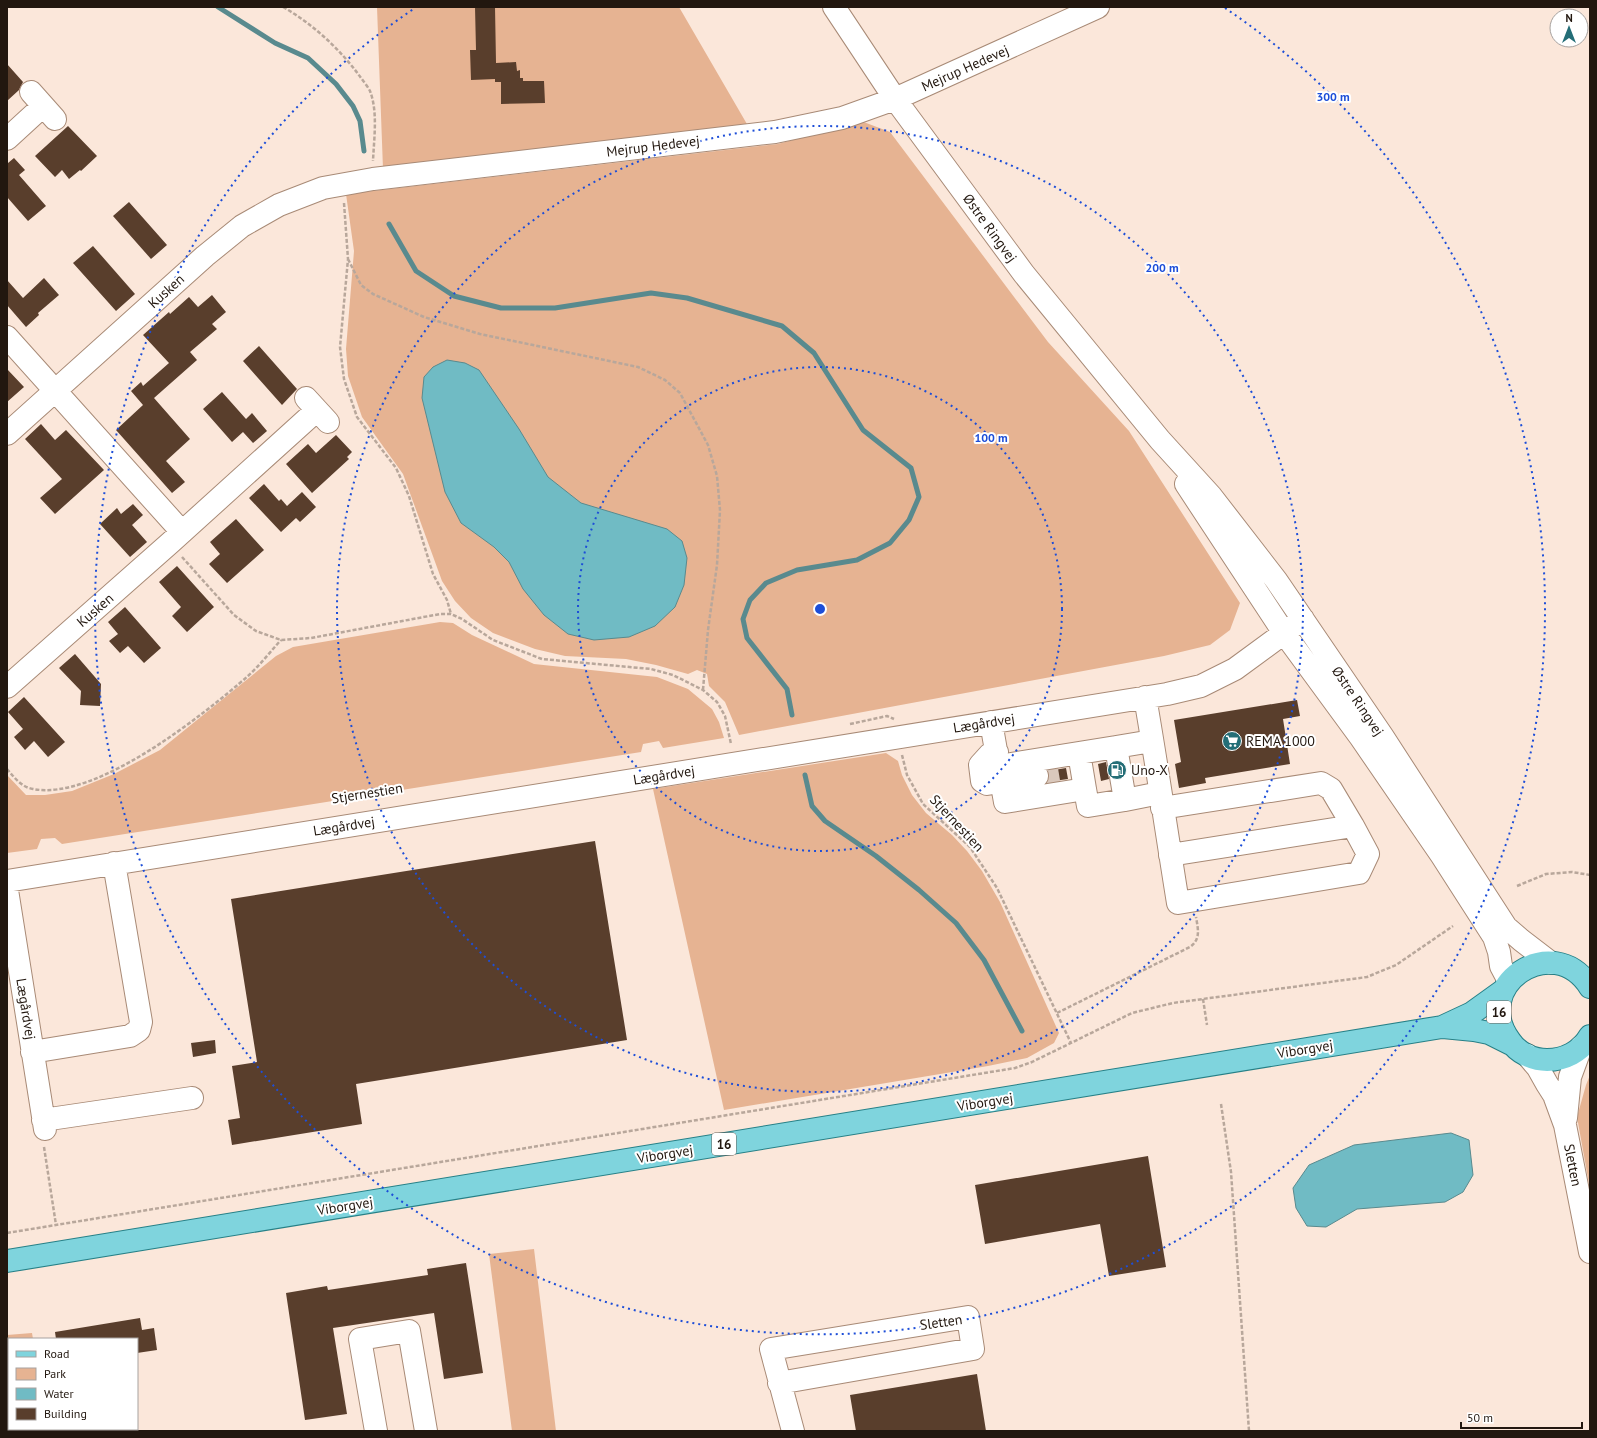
<svg xmlns="http://www.w3.org/2000/svg" width="1597" height="1438" font-family="'PT Sans',sans-serif">
	<style>
		.green { fill: #e6b392 }
		.water { fill: #70bbc4; stroke: #598a8e }
		.lines { fill: none; stroke-linecap: round; stroke-linejoin: round }
		.stream { stroke: #598a8e; stroke-width: 5 }
		.building { fill: #593e2c }
		.minor-tunnel { stroke: #dac8bc; stroke-width: 22; stroke-dasharray: 22 11; stroke-linecap: butt }
		.minor-casing { stroke: #a88a76; stroke-width: 24 }
		.major-casing { stroke: #278087; stroke-width: 24 }
		.path { stroke: #b8a79b; stroke-width: 2.5; stroke-dasharray: 4 2; stroke-linecap: butt }
		.minor { stroke: #fff; stroke-width: 22 }
		.major { stroke: #7fd4dd; stroke-width: 22 }
		.ring { fill: none; stroke: #1d4ed8; stroke-width: 2; stroke-dasharray: 2 4 }
		.labels { text-anchor: middle; dominant-baseline: central; stroke-width: 4; stroke-linejoin: round; paint-order: stroke }
		.shield { fill: #fff; stroke: #645d57; stroke-width: 1 }
		.shield-label { font-size: 13px; font-weight: bold; fill: #22170f }
		.street-label { font-size: 14px; fill: #22170f; stroke: #fff }
		.poi-label { font-size: 14px; fill: #22170f; stroke: #fff; text-anchor: start }
		.centre { fill: #1d4ed8; stroke: #fff; stroke-width: 2 }
		.ring-label { font-size: 12px; text-anchor: middle; font-weight: bold; fill: #1d4ed8; stroke: #fff; stroke-width: 4; stroke-linejoin: round; paint-order: stroke }
	</style>
	<rect width="100%" height="100%" fill="#fbe7da"/>
	<path class="green" d="M377,7h302l72,124c-123,11 -247,18 -368,38z
		M861,121l29,11 158,210 81,89 111,172 -10,27 -20,15 -46,11 -425,79 -14,-33 -16,-16 -2,-12 -10,-4 -9,4 -32,-9 -30,-6 -61,-3 -30,-7 -42,-16 -22,-15 -16,-17 -13,-20 -39,-107 -41,-57 -14,-41 -2,-27 8,-98 -8,-57 432,-50z
		M440,622l13,1 19,12 62,29 123,13 31,12 24,20 7,13 5,16 -61,10 -4,-7 -16,3 -2,8 -579,92 -7,-6 -14,1 -4,10 -30,4v-78l19,20h19l27,-4 42,-17 46,-24 116,-94 17,-9z
		M886,753l12,8 4,14 10,20 14,18 26,22 15,16 15,20 18,31 59,131 -5,10 -27,15 -39,8 -264,44 -71,-321z
		M1590,1075v114l-13,-72 9,-32z
		M534,1249l22,182h-44l-23,-177z
		M32,1333l1,6h-24v90h32v2h-34v-96z"/>
	<path class="water" d="M447,360l18,3 14,7 40,59 29,48 33,26 86,26 15,12 5,17 -3,27 -9,22 -20,19 -26,11 -35,3 -26,-6 -24,-19 -21,-26 -14,-27 -15,-15 -33,-24 -16,-31 -23,-94 2,-21 9,-10z
		M1451,1133l18,7 4,35 -10,17 -18,10 -88,7 -31,18 -19,-1 -11,-18 -3,-20 16,-23 45,-20z"/>
	<g class="lines">
		<path class="stream" d="M218,7l57,36 33,15 28,26 17,22 7,15 4,30
			M389,224l27,47 38,25 47,12h54l96,-15 36,5 95,28 32,27 49,77 48,38 8,29 -10,23 -19,23 -33,17 -60,10 -31,13 -16,17 -7,19 4,19 40,51 5,26
			M805,775l7,31 13,15 51,35 43,34 37,33 28,37 38,71"/>
	</g>
	<path class="building" d="M475,7h20l1,56 20,-1 1,9 3,-1v8h3v3h21l1,22 -44,1v-22h-6v-3l-24,1 -1,-30h6z
		M7,64l16,18 -4,8 -12,11z
		M68,126l29,30 -16,15 -1,-1 -11,9 -7,-9 -7,7 -20,-21z
		M14,158l11,12 -6,5 27,31 -18,15 -21,-24v-35l1,1z
		M129,202l38,43 -16,14 -38,-43z
		M93,246l42,48 -19,17 -43,-48z
		M44,278l15,17 -21,18 1,2 -13,12 -19,-22v-25l16,18z
		M212,295l14,17 -14,12 5,5 -27,23 7,8 -43,38 36,41 -24,22 19,21 -13,11 -56,-63 27,-25 -12,-14 10,-9 2,4 26,-23 -26,-28 26,-23 1,2 19,-17 9,10z
		M259,346l38,43 -15,16 -39,-44z
		M7,369l17,18 -17,15z
		M222,392l24,27 6,-6 15,18 -14,12 -10,-11 -11,10 -29,-33z
		M41,424l14,16 11,-10 38,40 -49,44 -15,-16 22,-19 -37,-40z
		M336,435l16,17 -5,5 2,2 -37,34 -26,-29 22,-20 8,9z
		M264,484l15,17 2,-2 6,7 15,-14 14,15 -16,15 -4,-4 -15,14 -32,-34z
		M133,504l10,11 -11,10 15,17 -17,15 -30,-33 17,-16 4,6z
		M236,519l28,31 -37,33 -18,-19 11,-10 -10,-12z
		M177,566l37,41 -27,25 -15,-16 9,-9 -22,-25z
		M125,607l36,41 -17,15 -16,-17 -8,7 -11,-12 9,-7 -10,-12z
		M75,654l26,30 -1,22 -20,-1 1,-14 -22,-23z
		M24,697l41,45 -17,15 -14,-16 -9,9 -11,-13 9,-8 -15,-17z
		M1297,700l3,16 -17,3 7,45 -85,14 1,5 -27,5 -4,-24 6,-2 -7,-42z
		M1106,762l3,17 -8,2 -3,-17z
		M1066,768l2,11 -21,3 2,-8 -1,-3z
		M595,841l32,199 -271,44 6,40 -130,21 -4,-25 12,-2 -8,-52 25,-4 -26,-163z
		M215,1040l1,13 -23,4 -2,-14z
		M1148,1156l18,111 -57,9 -9,-52 -115,20 -10,-59z
		M466,1263l17,110 -39,6 -10,-66 -101,15 14,86 -42,6 -19,-127 41,-7 1,4 100,-15 -1,-6z
		M140,1318l2,12 12,-2 3,22 -20,3v-14h-81l-1,-7z
		M977,1374l9,57h-130l-6,-36z"/>
	<g class="lines">
		<path class="minor-tunnel" d="M1037,776l30,-5"/>
		<defs>
			<path id="minor" d="M834,7l61,92 129,175 136,166 51,56 65,84 107,157 123,190 15,13 30,23
				M31,92l24,27
				M7,139l36,-33
				M7,337l175,195
				M306,398l22,24
				M7,434l198,-178 37,-30 37,-21 44,-17 50,-9 402,-47 67,-14 53,-19 203,-92
				M1186,484l98,149 77,105 81,118 52,81 5,15 2,14 8,15
				M7,687l163,-144 147,-133
				M1145,697c12,69 22,138 33,206l181,-30 9,-19 -15,-28 -22,-37 -10,-6 -159,25
				M991,722l14,80 80,-13 -6,-36
				M1116,747l36,-6
				M997,752l-7,2 -10,11 2,16 5,3 50,-8
				M999,766l117,-19 9,53 -37,6 -3,-17
				M1125,800l35,-7
				M1170,855l183,-29
				M7,881l1160,-187 34,-8 34,-17 68,-50
				M7,890l38,239
				M32,1052l98,-16 9,-6 2,-8 -27,-159
				M1527,1055l11,13 9,16 7,11 11,30 25,127
				M1566,1118l4,-41 11,-30
				M43,1120l149,-22
				M779,1383l194,-34 -5,-32 -197,32 22,82
				M376,1431l-16,-92 49,-8 17,100"/>
			<path id="major" d="M1590,987c-37,-58 -121,-1 -80,54 8,12 23,19 37,19 17,0 34,-8 43,-24
				M1443,1027l31,3 15,3 22,11
				M7,1261l1435,-234 30,-14 32,-23"/>
		</defs>
		<use href="#minor" class="minor-casing"/>
		<use href="#major" class="major-casing"/>
		<path class="path" d="M283,7c30,17 58,43 78,71 3,4 7,9 9,13 8,21 4,47 3,70
			M344,203l4,56 -8,88 4,32 13,38 39,51 13,28 24,78 14,26 4,14
			M348,259l13,26 12,9 51,23 56,17 158,33 27,13 15,13 28,52 9,31 3,34 -3,55 -9,65 -5,60
			M182,557l52,58 22,16 25,9 30,-2 129,-24h11l11,5 31,21 49,19 109,10 22,6 30,15 14,12 8,14 6,28
			M850,724l37,-8 7,3
			M902,755l5,20 16,29 47,43 27,41 74,155
			M7,769c7,8 14,18 26,20 63,12 169,-73 215,-113 12,-11 22,-24 33,-36
			M1517,886l29,-12 26,-2 18,3
			M1203,999l4,26
			M1057,1013l133,-66c11,-8 8,-18 6,-30
			M1221,1104l10,68 18,259
			M44,1147l12,78
			M7,1233l1008,-165 17,-6 100,-49 41,-10 194,-26 29,-12 57,-39"/>
		<use href="#minor" class="minor"/>
		<use href="#major" class="major"/>
	</g>
	<g class="ring">
		<circle cx="820" cy="609" r="242"/>
		<circle cx="820" cy="609" r="483"/>
		<path d="M1225 8A725 725 0 1 1 415 8"/>
	</g>
	<defs>
		<symbol id="supermarket-disc" viewBox="-11 -11 22 22"><circle r="9.5" fill="#246e77" stroke="#fff"/><path d="M-6-5.5h2.5l.6 2H6L4.5 2H-2.5L-4.4-4H-6ZM-1.5 3.2a1.3 1.3 0 1 0 .1 0ZM3 3.2a1.3 1.3 0 1 0 .1 0Z" fill="#fff"/></symbol>
		<symbol id="fuel-disc" viewBox="-11 -11 22 22"><circle r="9.5" fill="#246e77" stroke="#fff"/><path d="M-5.5-6h7V0h2V4h1.3V-2.5L3-4.5l.8-.8L6-3V5H2.5V1h-1V6h-7ZM-4.2-4.7v3.2H.2V-4.7Z" fill="#fff"/></symbol>
	</defs>
	<g fill-rule="evenodd">
		<use href="#supermarket-disc" x="1221" y="730" width="22" height="22"/>
		<use href="#fuel-disc" x="1106" y="759" width="22" height="22"/>
	</g>
	<g class="labels">
		<g class="shield">
			<rect x="1487" y="1001" width="24" height="22" rx="3"/>
			<rect x="712" y="1133" width="24" height="22" rx="3"/>
		</g>
		<g class="shield-label">
			<text x="1499" y="1012">16</text>
			<text x="724" y="1144">16</text>
		</g>
		<g class="street-label">
			<text transform="translate(965 68) rotate(-24)">Mejrup Hedevej</text>
			<text transform="translate(653 146) rotate(-7)">Mejrup Hedevej</text>
			<text transform="translate(990 228) rotate(54)">Østre Ringvej</text>
			<text transform="translate(166 291) rotate(-42)">Kusken</text>
			<text transform="translate(95 610) rotate(-41)">Kusken</text>
			<text transform="translate(1358 701) rotate(56)">Østre Ringvej</text>
			<text transform="translate(984 723) rotate(-9)">Lægårdvej</text>
			<text transform="translate(664 775) rotate(-9)">Lægårdvej</text>
			<text transform="translate(367 793) rotate(-9)">Stjernestien</text>
			<text transform="translate(957 823) rotate(47)">Stjernestien</text>
			<text transform="translate(344 826) rotate(-9)">Lægårdvej</text>
			<text transform="translate(26 1009) rotate(81)">Lægårdvej</text>
			<text transform="translate(1305 1049) rotate(-9)">Viborgvej</text>
			<text transform="translate(985 1102) rotate(-9)">Viborgvej</text>
			<text transform="translate(665 1154) rotate(-9)">Viborgvej</text>
			<text transform="translate(1573 1165) rotate(79)">Sletten</text>
			<text transform="translate(345 1206) rotate(-9)">Viborgvej</text>
			<text transform="translate(941 1322) rotate(-8)">Sletten</text>
		</g>
		<g class="poi-label">
			<text x="1246" y="741">REMA 1000</text>
			<text x="1131" y="770">Uno-X</text>
		</g>
	</g>
	<circle cx="820" cy="609" r="6" class="centre"/>
	<g class="ring-label">
		<text x="1333" y="101">300 m</text>
		<text x="1162" y="272">200 m</text>
		<text x="991" y="442">100 m</text>
	</g>
	<rect width="1597" height="1438" fill="none" stroke="#22170f" stroke-width="16"/>
	<rect x="8" y="1338" width="130" height="92" fill="#ffffff" stroke="#a7a29f"/>
	<rect x="16" y="1351" width="20" height="6" fill="#7fd4dd" stroke="#a7a29f"/>
	<text x="44" y="1358" font-size="12" fill="#22170f">Road</text>
	<rect x="16" y="1368" width="20" height="12" fill="#e6b392" stroke="#a7a29f"/>
	<text x="44" y="1378" font-size="12" fill="#22170f">Park</text>
	<rect x="16" y="1388" width="20" height="12" fill="#70bbc4" stroke="#a7a29f"/>
	<text x="44" y="1398" font-size="12" fill="#22170f">Water</text>
	<rect x="16" y="1408" width="20" height="12" fill="#593e2c" stroke="#a7a29f"/>
	<text x="44" y="1418" font-size="12" fill="#22170f">Building</text>
	<g transform="translate(1569 28)"><circle r="19" fill="#ffffff" stroke="#a7a29f"/>
	<path d="M0-3L7 15L0 10L-7 15Z" fill="#246e77"/>
	<text y="-6" font-size="11" font-weight="bold" text-anchor="middle" fill="#22170f">N</text>
	</g>
	<path d="M1461 1422v6h121v-6" fill="none" stroke="#22170f" stroke-width="2"/>
	<text x="1467" y="1422" font-size="12" fill="#22170f" stroke="#ffffff" stroke-width="3" paint-order="stroke">50 m</text>
</svg>
